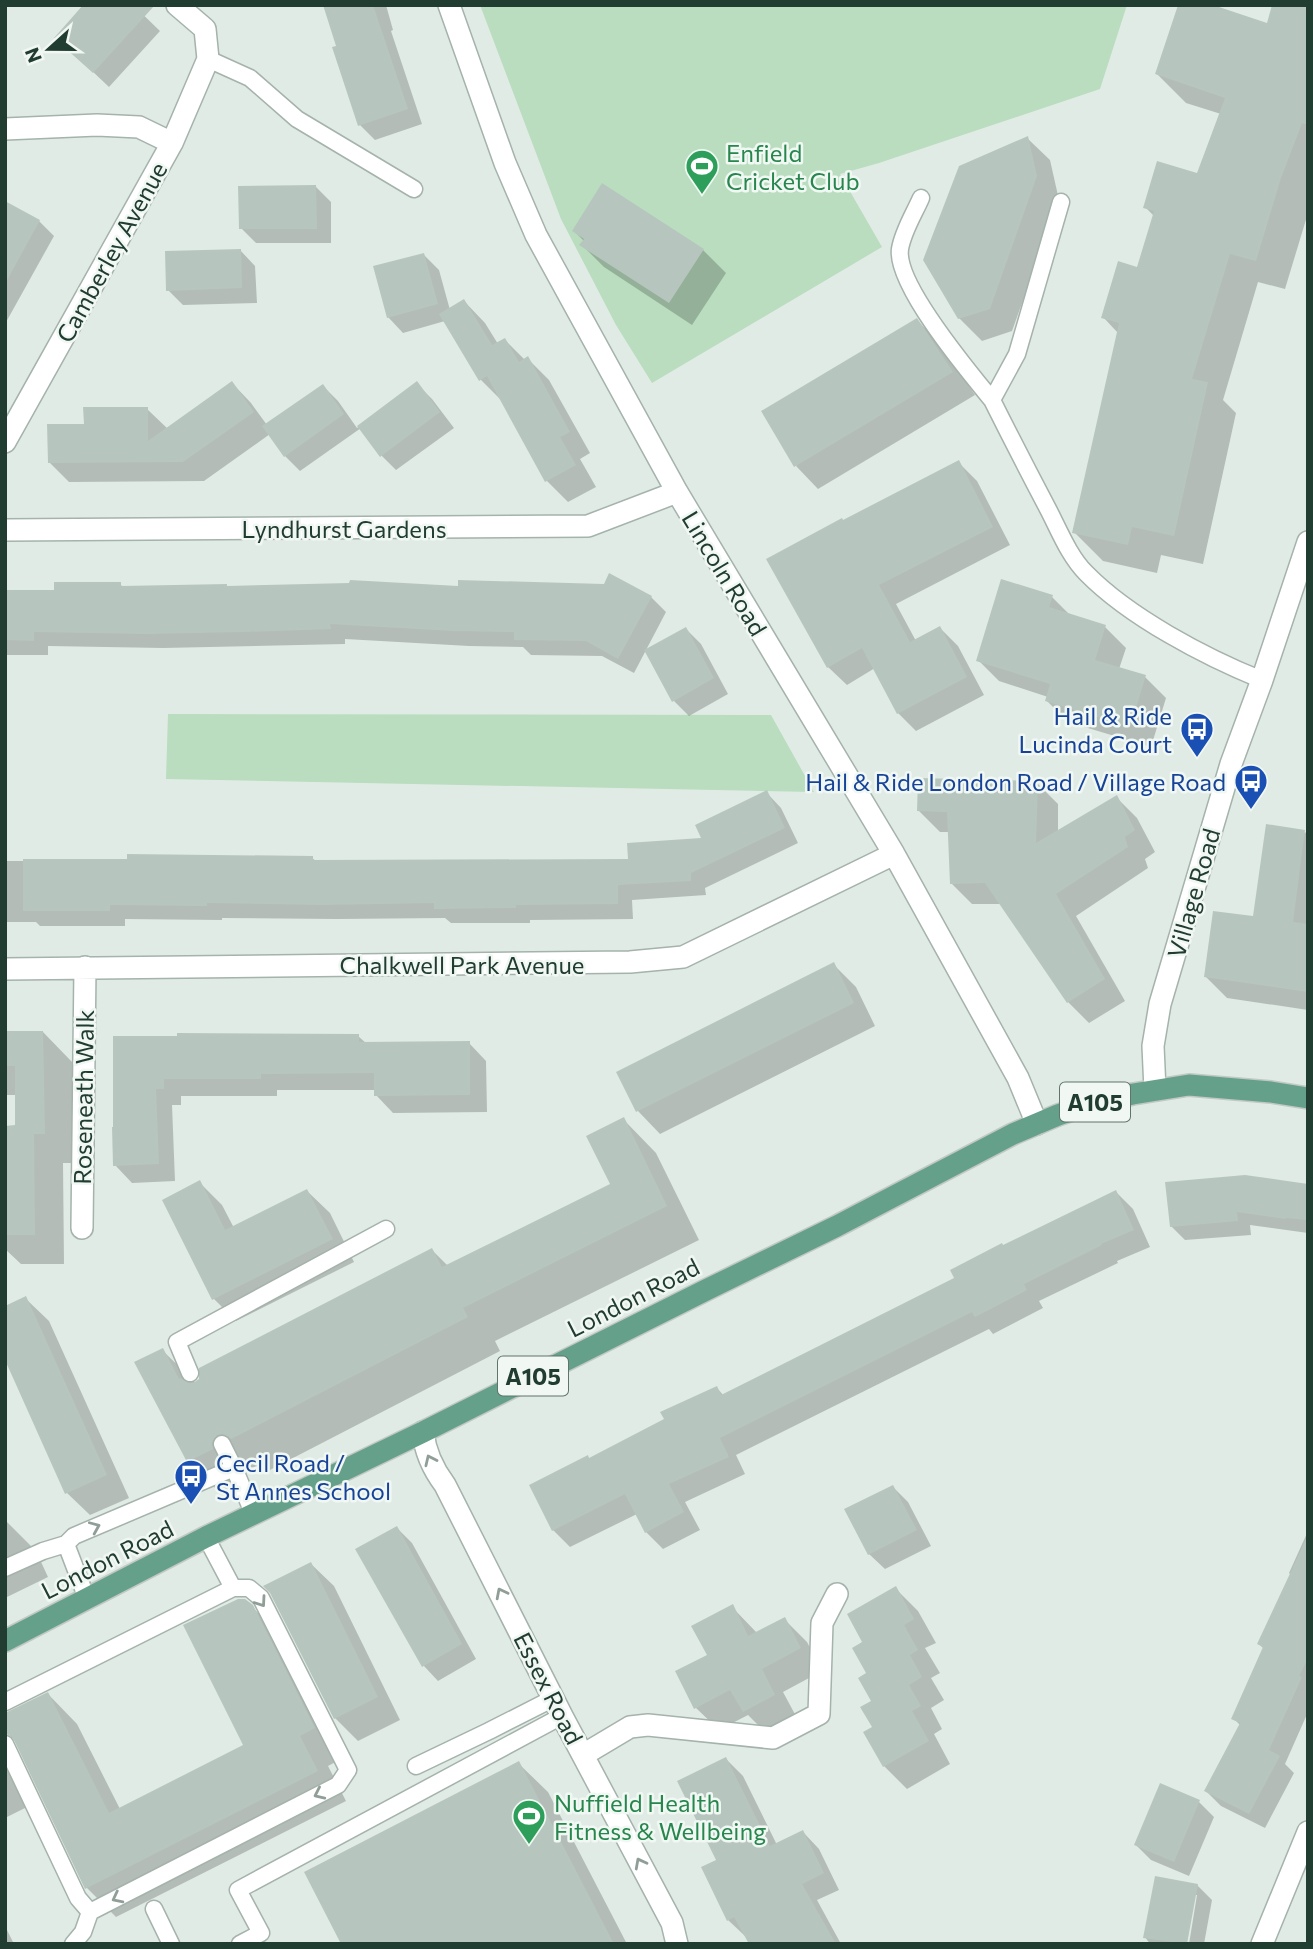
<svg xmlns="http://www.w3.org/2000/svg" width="1313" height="1949" font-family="Commissioner,sans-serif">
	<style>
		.green { fill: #b9ddbe }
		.shadow { fill: #0003 }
		.building { fill: #b6c6be }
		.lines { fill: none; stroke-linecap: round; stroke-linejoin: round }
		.service-casing { stroke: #a4b3ab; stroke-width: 19 }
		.minor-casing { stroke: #a4b3ab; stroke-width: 24 }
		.primary-casing { stroke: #c1c8c5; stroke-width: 24 }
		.service { stroke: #fff; stroke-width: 16 }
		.minor { stroke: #fff; stroke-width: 21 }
		.primary { stroke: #65a18a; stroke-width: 21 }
		.oneway { stroke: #909e98 }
		.labels { text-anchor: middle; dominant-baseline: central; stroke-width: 5; stroke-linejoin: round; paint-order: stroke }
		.shield { fill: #f1f8f4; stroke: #5f746c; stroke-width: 2 }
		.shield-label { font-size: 23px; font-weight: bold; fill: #213c31 }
		.leisure-label { font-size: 24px; fill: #27864d; stroke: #f1f8f4; text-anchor: start }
		.street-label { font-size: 24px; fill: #213c31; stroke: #f1f8f4 }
		.transit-label { font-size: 24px; fill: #164399; stroke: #f1f8f4; text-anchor: end }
	</style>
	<rect width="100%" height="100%" fill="#e1ebe5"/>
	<path class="green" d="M480,5h647l-27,84 -221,74 -39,11 42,73 -230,136 -36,-58 -55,-106z
		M168,714l603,1 43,77 -648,-13z"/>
	<path class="shadow" d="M133,5l27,26 -51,56 -37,-35z
		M325,5h61l7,25 -2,1 31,93 -47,16 -15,-15z
		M1308,5v208l-23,76 -27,-7 -35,118 13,13 -33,151 -42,-9 -4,18 -54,-12 -29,-29 44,-199 -15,-16 35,-48 16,-53 -9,-9 53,-31 23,-62 -35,-11 -29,-29 111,-49z
		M1027,138l23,22 9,40 -47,131 -30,10 -23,-23z
		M316,187l15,15v41h-75l-15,-15z
		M5,203l34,18 15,15 -49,88z
		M574,231l129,19 23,23 -34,52 -88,-58 -22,-22 2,-4z
		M240,250l15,16 2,37 -74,2 -15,-15z
		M424,255l15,15 11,40 14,-9 21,22 13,21 7,-4 20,20 3,-1 21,21 41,73 -10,6 16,28 -28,15 -21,-21 -45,-80 -21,-21 -36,-59 -42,12 -15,-16z
		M917,320l22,23 36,52 -157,94 -22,-23z
		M232,383l19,20 16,22 56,-39 15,15 19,27 60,-44 15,15 22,29 -58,42 -15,-15 -20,-27 -61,43 -15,-15 -15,-22 -66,47 -135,1 -20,-20 36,-37 62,-16 21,20z
		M958,462l19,19 33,64 -114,59 20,37 24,-13 18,18 26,49 -68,36 -18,-18 -23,-45 -28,17 -19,-18 15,-145z
		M120,584l4,4 527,9 15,15 -32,61 -32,-17 -71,-1 -8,-8 -54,-1 -124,-7v5l-182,4 -115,-2v9h-41v3h-2v-67l51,1z
		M1052,597l19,19 34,11 21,21 -7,21 26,8 21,21 -15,49 -83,-25 -21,-21 1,-4 -49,-16 -21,-21z
		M686,629l15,15 27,50 -39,22 -15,-15z
		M1037,783l21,21v29l58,-36 21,21 18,34 -10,7 3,9 -72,48 49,85 -36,22 -21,-21 -67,-98h-29l-21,-21 -2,-51h-9l-21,-21z
		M766,792l15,16 17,35 -93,45 1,7 -74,5 1,19 -103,1v3h-79l-6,-5 -108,1 -115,-1v2l-97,-1v7h-85l-4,-4h-31v-63l2,2h122l183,-3 4,3h314l74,-21z
		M1305,832l3,3v175l-81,-12 -21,-21 49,-59z
		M833,964l23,23 19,39 -215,108 -22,-23 -20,-39z
		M43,1032l29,30 2,101h-11l1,101h-43l-16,-15v-122h12v-32h-12v-62z
		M358,1036l9,8 102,-1 17,18 1,51 -94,1 -17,-18v-5h-99v6h-96v9h-9l3,76 -43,2 -17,-18 -1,-127z
		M623,1119l33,34 43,87 -204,101 5,10 -234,121 -8,-6 -8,2 -6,9 1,5 -24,12 -33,-33 -26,-111 34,33 236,-133 16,16 164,-81z
		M199,1182l23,23 12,23 73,-37 23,22 24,49 -118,59 -23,-23z
		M1308,1185v48l-58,-8 1,10 -66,5 -14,-14z
		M1116,1192l17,17 17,38 -33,14 1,2 -79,38 4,7 -50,26 -4,-5 -253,126 9,19 -60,28 15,28 -37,19 -17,-17 -9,-18 -67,33 -17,-17 -22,-44 59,-26 76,-40 51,-32 7,8 233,-117 47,-32z
		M26,1299l23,22 80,177 -39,17 -23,-22z
		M893,1487l15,15 23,44 -46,23 -16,-15 -22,-44z
		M7,1522l29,29 12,26 -43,21v-75z
		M397,1528l15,15 64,116 -38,22 -15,-16z
		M1308,1531v181l-23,52 9,9 -29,55 -44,-22 -15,-15 35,-65 -8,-8 31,-69 -5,-5 32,-69 -2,-2z
		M311,1564l23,22 66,134 -42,21 -23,-23z
		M895,1588l23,23 18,32 -11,5 15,25 -9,5 13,22 -13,8 11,21 -8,5 16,30 -43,25 -23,-23 -9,-38 -10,-86z
		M251,1606l31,30 61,122 -15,8 18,35 -230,116 -29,-29 -69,-144 -11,-11 41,-39 29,30 43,85 125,-63z
		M732,1607l25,26 27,-14 23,23 15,29 -39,21 14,26 -30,16 -19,-19 -29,15 -23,-22 13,-52z
		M5,1758l24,48 -24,12z
		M726,1759l17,17 34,69 26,-13 16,17 20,41 -22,10 24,44h-90l-5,-9 -1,1 -17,-16 -10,-59z
		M518,1763l30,29 79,152h-284z
		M1199,1802l15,15 -25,59 -38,-16 -15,-15z
		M1197,1885l15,15 -8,44h-15l8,-49h-3l-9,49h-35l-5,-7z
		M5,1926l9,18h-9z"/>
	<path class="building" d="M83,5h72l-62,68 -39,-35z
		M323,5h50l35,104 -50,17 -26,-79 4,-1z
		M1178,5h35l54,18 5,-18h36v120l-6,-2 -21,55 -25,83 -26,-7 -38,125 16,3 -34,154 -42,-9 -4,18 -56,-12 47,-210 -18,-5 17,-57 19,6 17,-56 -11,-3 14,-47 40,12 28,-75 -70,-24z
		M1028,136l9,40 -47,133 -32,10 -35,-59 36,-94z
		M602,183l102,66 -35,54 -90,-58 5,-6 -12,-8z
		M316,185l1,44h-78l-1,-43z
		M5,201l35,19 -35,64z
		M241,249l1,39 -76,3 -1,-40z
		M424,253l14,51 -51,14 -14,-52z
		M464,299l28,46 13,-7 14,24 9,-6 42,76 -10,5 16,28 -31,17 -58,-106 -8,5 -40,-67z
		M917,318l36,54 -159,95 -33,-56z
		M232,381l22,31 -71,50 -135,1 -1,-39h37l-1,-17h65v34z
		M417,381l23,31 -60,45 -23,-31z
		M323,384l21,30 -60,43 -22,-31z
		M959,460l34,67 -114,58 31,57 30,-16 27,51 -70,37 -35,-66 -35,20 -61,-109 76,-41 1,2z
		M609,573l43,23 -34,63 -32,-18 -72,-1v-8l-61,-1 -123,-7 1,5 -88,3 -96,2 -113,-2v9l-29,-1v-50h49v-8h67v4l106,-2v2l122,-3 1,-3 108,6v-6l146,4z
		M1001,579l52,16 -4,12 57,18 -11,35 51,15 -16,52 -85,-26 5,-17 -74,-23z
		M686,627l28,51 -42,24 -28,-52z
		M918,778l120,3 -2,62 81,-48 18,35 -10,7 3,10 -72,47 49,85 -38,24 -82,-120 -35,1 -3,-72 -30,-1z
		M767,790l18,38 -94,45v8l-73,4v19l-102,1v3l-82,1v-6l-113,2 -114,-2v3l-97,-1v6h-87v-52h104v-5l186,2v4l315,-1 -1,-16 74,-5 -6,-13z
		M1266,824l39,6 -12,92 15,2v68l-104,-15 9,-66 40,5z
		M834,962l20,41 -218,109 -20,-40z
		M5,1031h38l2,103h-11l1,101h-30v-109l10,-1v-59h-10z
		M177,1033l182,1v8l111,-1v54l-96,1v-23l-113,1v5h-97v10h-8l3,75 -46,2 -1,-39h1v-91h64z
		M624,1117l43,89 -204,102 5,9 -237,122 -8,-5 -6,1 -5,8 1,6 -26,13 -53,-100 29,-14 16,31 2,-1 7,5h5l6,-4v-11l233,-120 10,19 168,-83 -24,-48z
		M1245,1175l63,9v36l-22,-2 -1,1 -48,-7 1,9 -68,6 -5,-45z
		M200,1180l25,50 82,-41 26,50 -121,61 -50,-100z
		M1116,1190l18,40 -33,14 1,1 -78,39 3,6 -52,27 -3,-5 -252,126 9,19 -60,27 15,28 -39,21 -20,-39 -73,37 -23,-46 59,-30 1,3 75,-39 -4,-7 57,-26 4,9 233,-117 -4,-8 52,-27 1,2z
		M26,1296l81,179 -42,19 -60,-134v-54z
		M893,1485l24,45 -49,25 -24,-46z
		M397,1526l65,118 -40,23 -67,-118z
		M1308,1535v123l-9,18 3,1 -33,73 11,6 -31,58 -45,-23 36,-68 -9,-4 32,-72 -6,-3z
		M311,1562l67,135 -44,22 -64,-126 -7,-7z
		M896,1586l18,33 -10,6 14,25 -8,5 12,22 -13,8 12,21 -9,5 17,30 -46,26 -20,-35 9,-5 -12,-20 11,-6 -13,-23 8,-5 -14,-25 10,-6 -15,-28z
		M238,1599h7l8,6 62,123 -15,8 18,35 -233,118 -71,-149 -4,-5 -5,-1v-21l43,-21 61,121 134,-68 -60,-120z
		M733,1604l15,32 37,-19 16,31 -39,21 13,26 -32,17 -13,-22 -36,19 -19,-38 32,-16 -16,-29z
		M726,1757l44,89 33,-16 21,43 -22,11 34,60h-87l-15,-27 -7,4 -26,-54 15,-7 -39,-79z
		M519,1761l95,183h-273l-37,-72z
		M1160,1783l40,17 -26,62 -40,-17z
		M1155,1876l43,8 -11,60 -44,-6z"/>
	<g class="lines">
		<defs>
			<path id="service" d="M208,59l42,19 47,41 117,70
				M921,198c-7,16 -18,33 -21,51 -5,35 69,123 92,151l25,-46 44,-152
				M992,400c18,36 37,73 56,109 11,21 21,47 38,64 43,44 119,84 176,107
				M190,1373l-13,-31 209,-113
				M222,1444l12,24 20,47
				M5,1568l38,-17 23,-7
				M87,1599l-21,-55 8,-8 160,-68
				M5,1702l228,-114
				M5,1744l73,154 12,14 248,-127 10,-15 -87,-172 -12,-10h-16l-27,-51
				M416,1766l73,-35 65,-33
				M154,1909l17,35
				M73,1944l10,-12 7,-20
				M240,1944l21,-11 -23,-43 324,-174"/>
			<path id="minor" d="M449,5l56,158 31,72 141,257 217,362 124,224 19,46
				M5,129l92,-4 42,2 33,16
				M5,442l167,-299 36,-84 -3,-30 -28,-24
				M5,530l583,-4 89,-34
				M5,969l625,-7 53,-5 211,-103
				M1155,1090l-2,-44 7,-42 71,-240 31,-84 46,-138
				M82,1228l3,-261
				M423,1432c2,20 10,37 22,53l117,231 110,207 5,21
				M583,1755l47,-28 18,-2 125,13 46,-24 3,-91 15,-29
				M1262,1944l46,-112"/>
			<path id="primary" d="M5,1641l201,-104 217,-105 283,-142 131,-64 176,-92 45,-19 38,-13 37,-8 56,-9 82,7 37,6"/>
		</defs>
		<use href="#service" class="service-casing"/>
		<use href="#minor" class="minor-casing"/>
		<use href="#primary" class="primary-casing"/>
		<use href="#service" class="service"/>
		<use href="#minor" class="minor"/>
		<use href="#primary" class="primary"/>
	</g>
	<defs><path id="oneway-chevron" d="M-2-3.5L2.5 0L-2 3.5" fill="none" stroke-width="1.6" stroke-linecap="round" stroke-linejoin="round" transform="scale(1.75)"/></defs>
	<g class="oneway">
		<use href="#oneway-chevron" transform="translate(430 1460) rotate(-115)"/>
		<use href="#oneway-chevron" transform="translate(95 1527) rotate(-23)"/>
		<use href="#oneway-chevron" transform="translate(501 1593) rotate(-117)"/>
		<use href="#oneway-chevron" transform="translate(261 1602) rotate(55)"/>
		<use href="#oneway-chevron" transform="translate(319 1794) rotate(155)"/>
		<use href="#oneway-chevron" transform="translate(640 1863) rotate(-118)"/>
		<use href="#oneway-chevron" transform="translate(117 1898) rotate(153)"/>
	</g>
	<defs>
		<symbol id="stadium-pin" viewBox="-11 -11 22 30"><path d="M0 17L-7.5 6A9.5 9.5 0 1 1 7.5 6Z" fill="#2e9e5b" stroke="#f1f8f4"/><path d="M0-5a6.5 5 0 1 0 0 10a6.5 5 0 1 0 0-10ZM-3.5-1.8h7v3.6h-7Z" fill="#fff"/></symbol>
		<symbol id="bus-pin" viewBox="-11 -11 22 30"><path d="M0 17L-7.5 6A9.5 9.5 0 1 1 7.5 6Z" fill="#1a4fb4" stroke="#f1f8f4"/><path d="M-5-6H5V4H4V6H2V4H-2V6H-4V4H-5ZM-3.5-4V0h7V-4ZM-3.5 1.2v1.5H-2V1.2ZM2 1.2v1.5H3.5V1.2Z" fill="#fff"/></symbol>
	</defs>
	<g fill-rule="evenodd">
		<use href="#stadium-pin" x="683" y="147" width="38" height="52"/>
		<use href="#bus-pin" x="1178" y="710" width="38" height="52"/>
		<use href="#bus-pin" x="1232" y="762" width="38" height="52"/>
		<use href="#bus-pin" x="172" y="1457" width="38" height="52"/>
		<use href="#stadium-pin" x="510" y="1797" width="38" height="52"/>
	</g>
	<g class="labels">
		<g class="shield">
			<rect x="1060" y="1082.5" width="70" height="39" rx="5"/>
			<rect x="498" y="1356.5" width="70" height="39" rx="5"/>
		</g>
		<g class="shield-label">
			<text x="1095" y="1102">A105</text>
			<text x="533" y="1376">A105</text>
		</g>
		<g class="leisure-label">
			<text x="726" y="152">Enfield<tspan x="726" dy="28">Cricket Club</tspan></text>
			<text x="554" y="1802">Nuffield Health<tspan x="554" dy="28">Fitness &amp; Wellbeing</tspan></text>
		</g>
		<g class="street-label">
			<text transform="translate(111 252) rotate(-61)">Camberley Avenue</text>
			<text x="344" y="528">Lyndhurst Gardens</text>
			<text transform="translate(725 573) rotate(59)">Lincoln Road</text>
			<text transform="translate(1193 893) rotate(-74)">Village Road</text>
			<text x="462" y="964">Chalkwell Park Avenue</text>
			<text transform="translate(83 1097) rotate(-89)">Roseneath Walk</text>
			<text transform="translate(633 1297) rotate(-27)">London Road</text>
			<text transform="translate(107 1559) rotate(-27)">London Road</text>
			<text transform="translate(549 1688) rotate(63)">Essex Road</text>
		</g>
		<g class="transit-label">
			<text x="1172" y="715">Hail &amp; Ride<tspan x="1172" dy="28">Lucinda Court</tspan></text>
			<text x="1226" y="781">Hail &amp; Ride London Road / Village Road</text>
			<text x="216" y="1462" text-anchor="start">Cecil Road /<tspan x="216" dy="28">St Annes School</tspan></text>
		</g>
	</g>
	<rect width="1313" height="1949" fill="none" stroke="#213c31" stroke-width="14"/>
	<g transform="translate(49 49) rotate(249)" stroke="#f1f8f4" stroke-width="5" paint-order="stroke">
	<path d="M0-5L12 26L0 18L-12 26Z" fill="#213c31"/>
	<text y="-10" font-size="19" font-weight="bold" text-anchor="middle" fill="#213c31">N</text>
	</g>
</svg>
